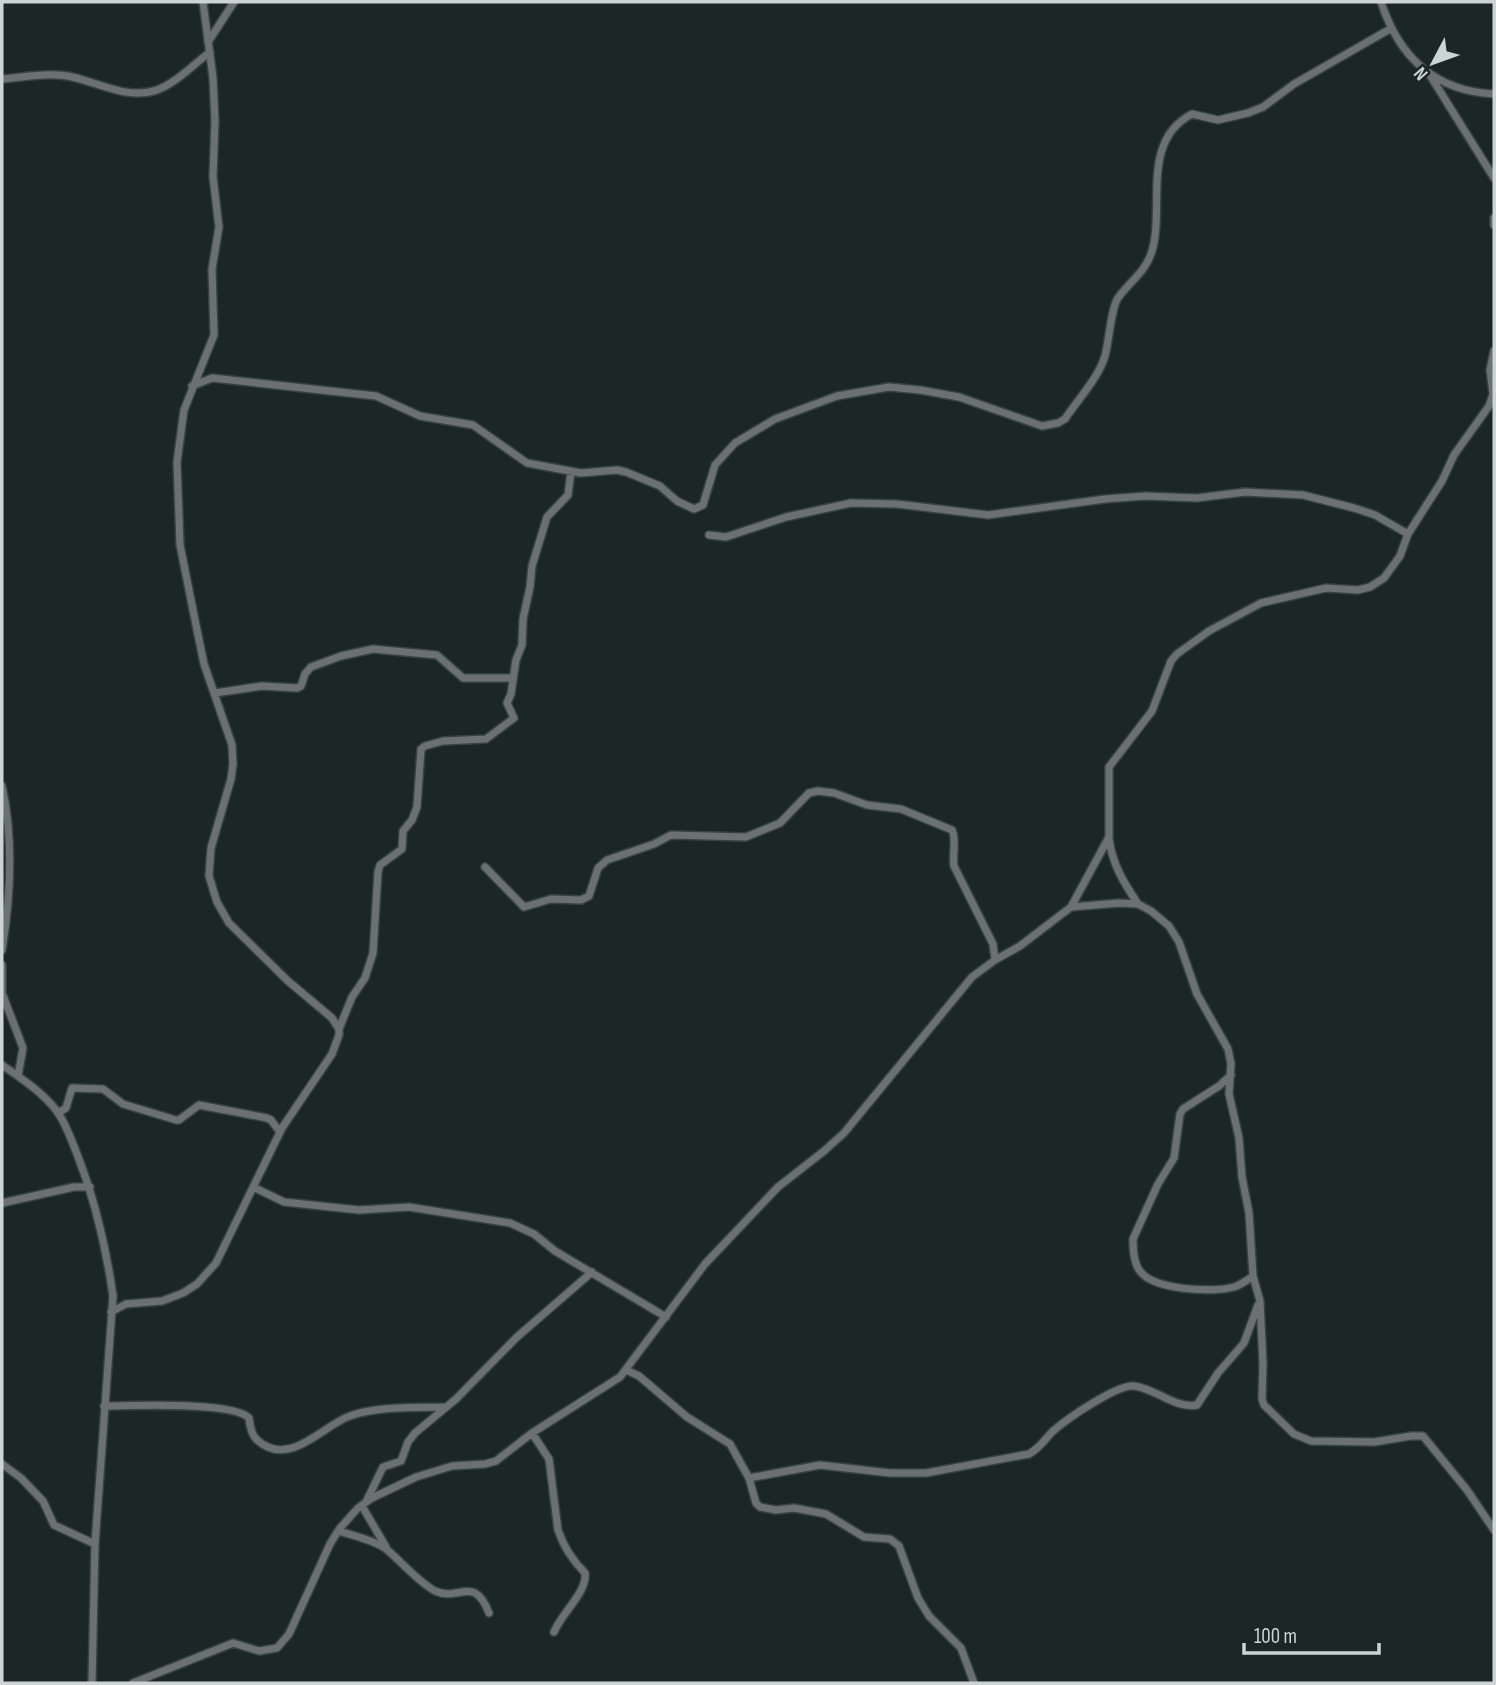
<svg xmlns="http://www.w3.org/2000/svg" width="1496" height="1685" font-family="'Sofia Sans Condensed',sans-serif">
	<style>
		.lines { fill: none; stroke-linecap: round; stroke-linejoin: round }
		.minor-casing { stroke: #374243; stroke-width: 10 }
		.minor { stroke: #6b7070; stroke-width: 7 }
	</style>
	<rect width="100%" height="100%" fill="#1b2627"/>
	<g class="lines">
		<defs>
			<path id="minor" d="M1381,2c18,55 53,89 113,92
				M208,42l26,-40
				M1428,72l66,106
				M2,79c22,-2 48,-7 70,-2 28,6 56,23 85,13 19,-7 37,-26 53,-38
				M1494,218v7
				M192,386l20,-8 164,18 44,20 53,9 54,38 54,10 36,-3 9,2 34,14 17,15 17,8 9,-4 12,-40 20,-22 40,-24 62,-23 52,-9 31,3 39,7 83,29 16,-3 7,-4c13,-20 33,-40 40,-63 4,-14 6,-48 13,-58 11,-16 28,-26 34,-47 13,-44 -12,-110 40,-137l26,6 30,-7 15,-6 31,-23 96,-55
				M709,535l17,2 60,-20 65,-14 46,1 91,11 117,-16 40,-3 52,2 48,-6 58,3 51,13 21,7 33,19
				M215,693l47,-7 35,2 4,-2 4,-12 6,-7 30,-11 32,-7 64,6 26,23h50
				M2,786c12,54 9,109 0,164
				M1109,838c3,26 15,45 29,66
				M485,867l39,40 27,-8 30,1 8,-4 9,-28 9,-8 47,-16 17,-9 75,2 34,-14 29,-30 9,-2 16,2 33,12 34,4 51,21c5,10 0,25 2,36l39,78 2,16
				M1071,907l38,-70v-70l43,-56 19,-50 6,-7 32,-23 52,-28 65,-15 32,2 12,-3 14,-9 16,-22 8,-22 34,-53 12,-26 35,-49 4,-12 -3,-24 4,-19
				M2,965v28l21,55 -5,28
				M339,1029l13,-32 13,-19 8,-25 5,-81 2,-7 22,-16 1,-18 9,-11 5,-13 4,-58 4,-3 18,-5 43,-2 28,-21 -7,-15 4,-9 5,-34 6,-15 1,-26 7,-32 2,-21 15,-49 21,-22 3,-23
				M2,1065c19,13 40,27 54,45 10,13 15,29 21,44 18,46 29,93 36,142l-18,248 -3,139
				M1231,1075l-12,11 -36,23 -3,5 -6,44 -16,26 -25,55c0,9 1,25 7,32 13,19 73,22 94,16 7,-2 13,-7 19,-11
				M58,1113l8,-5 6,-20 31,1 20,15 53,16h3l20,-15 68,13 4,2 9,12
				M253,1187l31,15 75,8 50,-3 101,16 24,11 21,17 111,66
				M2,1203l72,-16h16
				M111,1312l15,-8 36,-3 21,-8 14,-9 19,-21 66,-135 50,-74 7,-19v-6l-7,-11 -44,-37 -59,-58 -12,-21 -8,-26 2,-28 20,-69 2,-15 -1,-19 -28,-81 -8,-39 -16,-80 -3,-83 7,-52 30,-75 -2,-66 7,-42 -6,-50 2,-56 -2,-43 -10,-76
				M626,1370l13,6 48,41 43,27 19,34 7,25 4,4 16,3 18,-2 32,6 38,23 26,2 9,7 19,52 11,18 32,32 13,35
				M104,1406c26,0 130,-5 145,12 2,15 4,22 19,29 28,13 58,-23 82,-31 27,-10 67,-8 96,-9
				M532,1433l17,26 9,71c6,18 14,30 27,43 3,18 -24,41 -31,59
				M2,1464l19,14 22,23 11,24 41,19
				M749,1478l71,-13 70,8h36l103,-19c11,-6 16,-15 24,-23 14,-12 64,-47 81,-45 21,2 41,23 63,19l21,-32 26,-30 14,-38
				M366,1502l17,-35 18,-6 7,-19 7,-9 41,-34 61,-62 75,-65
				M362,1506l24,41
				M339,1531c15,5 32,8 46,17 15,12 33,34 50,43 24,11 39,-17 54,22
				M133,1683l100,-40 26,8 18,-3 12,-14 41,-90 10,-16 18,-20 14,-10 44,-21 36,-11 33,-2 11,-3 36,-28 88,-56 85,-113 73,-77 46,-36 20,-18 128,-156 23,-17 25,-14 51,-39 48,-4 19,1 13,7 18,15 10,16 18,52 31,55 3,15 -2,30 10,44 3,39 7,36 4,63 7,25 3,63 -1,35 2,6 30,29 17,7 63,1 37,-6h12l44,54 27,40"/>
		</defs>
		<use href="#minor" class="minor-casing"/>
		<use href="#minor" class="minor"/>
	</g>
	<rect width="1496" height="1685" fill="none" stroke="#cdd4d5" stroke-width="7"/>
	<g transform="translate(1433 63) rotate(229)" stroke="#1b2627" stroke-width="5" paint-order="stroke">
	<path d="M0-5L12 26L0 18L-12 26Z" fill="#cdd4d5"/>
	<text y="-10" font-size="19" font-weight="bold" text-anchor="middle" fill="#cdd4d5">N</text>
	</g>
	<path d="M1244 1643v10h135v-10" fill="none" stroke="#cdd4d5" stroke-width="3.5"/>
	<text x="1254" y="1643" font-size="21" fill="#cdd4d5" stroke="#1b2627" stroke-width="5" paint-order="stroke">100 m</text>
</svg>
